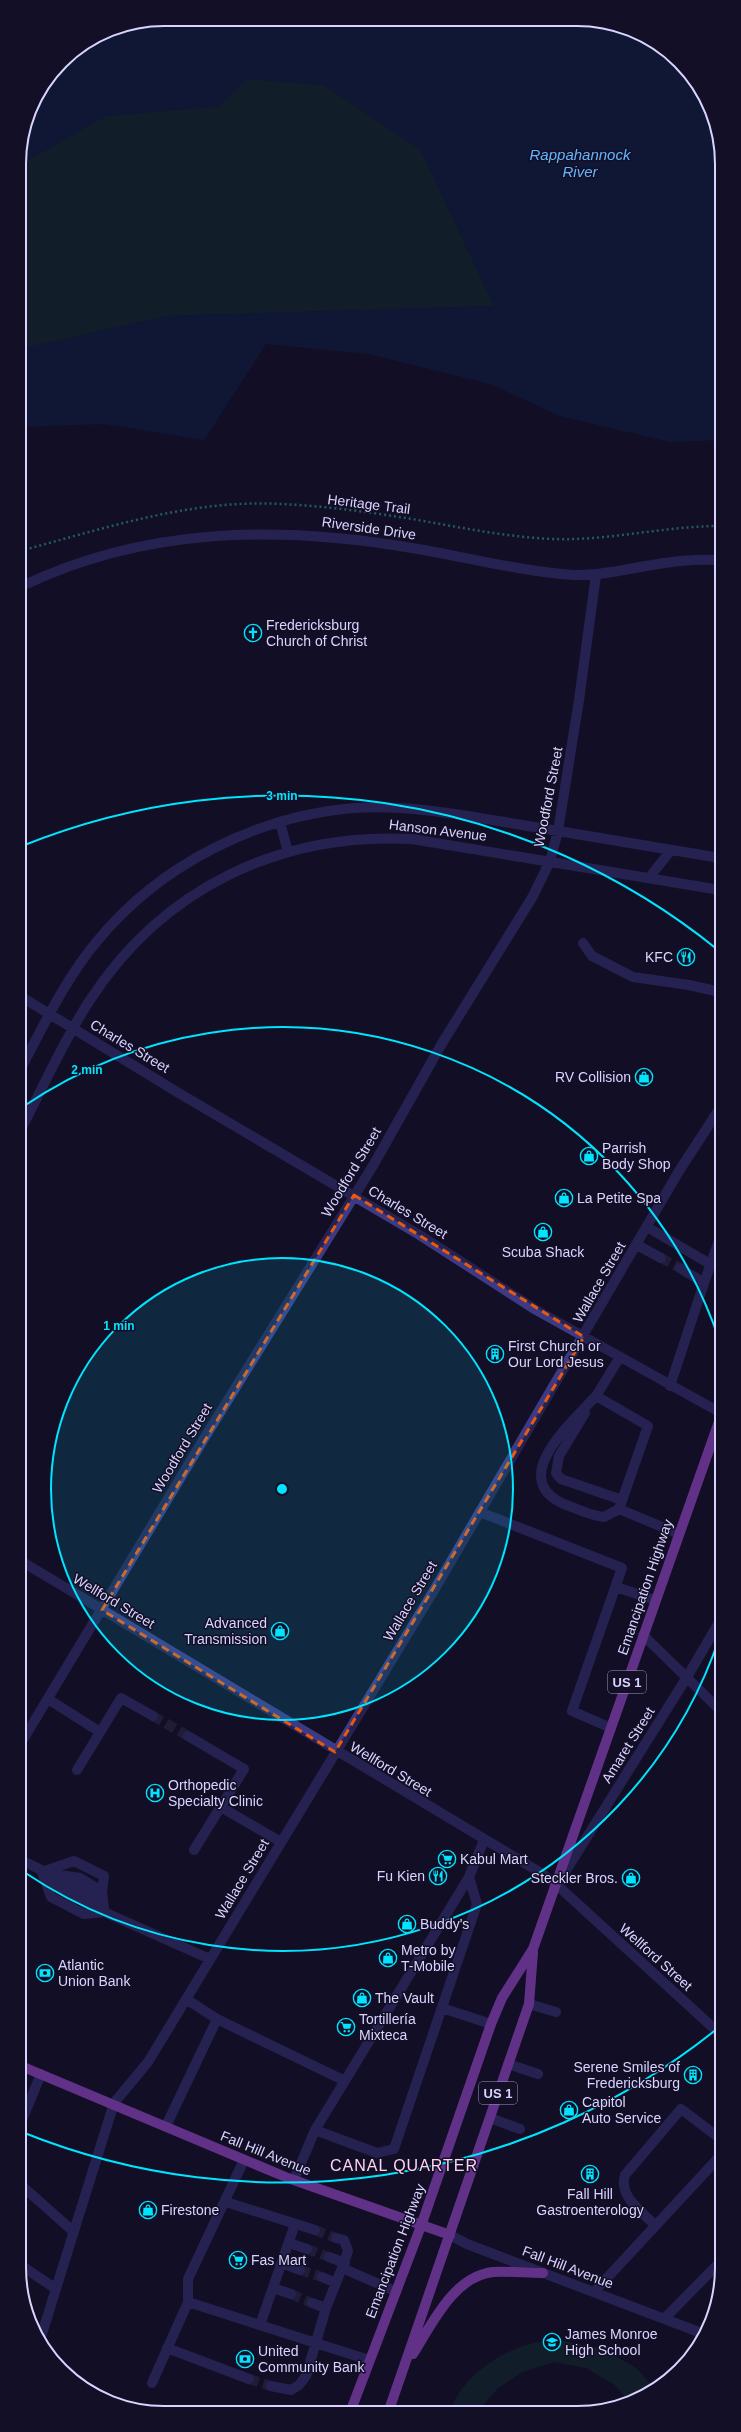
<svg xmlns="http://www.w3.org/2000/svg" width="741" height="2432" font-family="Arial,sans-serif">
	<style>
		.green { fill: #12302f }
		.water { fill: #0c2248 }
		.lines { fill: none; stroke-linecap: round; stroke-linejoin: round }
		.minor-tunnel { stroke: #312d47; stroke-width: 10; stroke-dasharray: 10 5; stroke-linecap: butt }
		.path { stroke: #2fb8b0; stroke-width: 2.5; stroke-dasharray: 2 3; stroke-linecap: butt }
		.minor { stroke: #3d3a85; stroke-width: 10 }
		.major { stroke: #c25bff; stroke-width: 10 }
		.marked { fill: none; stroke: #e8590c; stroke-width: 3; stroke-dasharray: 8 5; stroke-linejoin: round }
		.ring { fill: none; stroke: #00e5ff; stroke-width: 2 }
		.labels { text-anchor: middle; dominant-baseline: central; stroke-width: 3; stroke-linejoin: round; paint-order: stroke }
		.shield { fill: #130f26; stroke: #9e99be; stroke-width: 1 }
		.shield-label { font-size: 13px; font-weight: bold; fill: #d9d4ff }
		.street-label { font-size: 14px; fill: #d9d4ff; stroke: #130f26 }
		.poi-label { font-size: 14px; fill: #d9d4ff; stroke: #130f26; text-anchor: start }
		.water-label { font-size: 15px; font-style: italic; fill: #62b6ff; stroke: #130f26 }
		.quarter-label { font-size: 16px; letter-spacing: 1px; fill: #ffd6f0; stroke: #130f26 }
		.rim { fill: none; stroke: #d9d4ff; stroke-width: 2 }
		.centre { fill: #00e5ff; stroke: #130f26; stroke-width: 2 }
		.ring-label { font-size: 12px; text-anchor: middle; font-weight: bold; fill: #00e5ff; stroke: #130f26; stroke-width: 3; stroke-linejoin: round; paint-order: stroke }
	</style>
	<rect width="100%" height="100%" fill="#130f26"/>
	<path class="green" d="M247,79l77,6 97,65 73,156 -327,10 -147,33 -1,-184 87,-49 113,-10z
		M564,2341l39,8 33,19 19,21 -6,5 -20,7 -14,-16 -29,-17 -32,-6 -32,10 -25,17 -18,21h-28c11,-33 49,-59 83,-67 9,-2 20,-1 30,-2z"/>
	<path class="water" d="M164,19l442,3 43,16 31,24 27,38 12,36 1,304 -50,2 -110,-26 -70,-32 -121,-30 -103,-10 -62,96 -100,-16 -84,3v-78l147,-33 327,-10 -73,-156 -97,-65 -77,-6 -28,27 -113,10 -87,49v-10l11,-47 32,-47 47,-31z"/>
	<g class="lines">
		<path class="minor-tunnel" d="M661,1258l19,10
			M153,1716l35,20
			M315,2230l21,8
			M307,2249l22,8
			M300,2270l22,7
			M291,2294l21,9
			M249,2379l22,7"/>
		<path class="path" d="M20,551c86,-23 171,-52 261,-47 44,2 88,8 131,15 47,8 93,18 141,20 56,2 111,-13 167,-13"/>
		<path class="minor" d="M20,587c124,-60 259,-62 392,-39 54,9 107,23 162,27 26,1 52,-6 78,-10 22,-4 45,-6 68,-5
			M280,822l8,30
			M649,878l22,-28
			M583,943l9,13 41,21 56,8 31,7
			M20,996l157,96 241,142 118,76 185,103
			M20,1070c24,-45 45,-91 78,-130 63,-76 159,-124 256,-132 56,-4 113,8 168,17 66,11 132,22 198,33
			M20,1131c23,-43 43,-90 70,-131 73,-112 190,-168 322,-161l308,51
			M647,1227l63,37
			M637,1245l24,13
			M704,1283l17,-48
			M620,1357l-24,39 52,30 -29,83 60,25
			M670,1386l34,-103 -24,-15
			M596,1396c-27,29 -92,86 -27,110 11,4 23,10 35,11l15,-8
			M585,1413l-26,43 -3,17 5,6 61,21
			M480,1512l142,56 -50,143 39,17
			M21,1561l520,312 16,12 164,150
			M616,1587l39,13
			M643,1635l78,76
			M48,1699l52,33
			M188,1736l56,33 -50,81
			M21,1743l184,-306 169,-273 67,-119 92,-149 17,-35 8,-30 21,-131 17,-125
			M77,1770l44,-72 32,18
			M219,1806l62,36
			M21,1860l73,36 10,16
			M42,1872l9,25 33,17 20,-2 106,47
			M42,1872l32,-11 30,15 -2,15
			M60,1875l20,3 22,13 2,18
			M48,1877l13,11 41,23
			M560,1880l127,-203 34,-58
			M186,1999l31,20 128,62
			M529,2004l27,8
			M442,2008l49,16
			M508,2064l30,10
			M490,2118l30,11
			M22,2120l19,-46
			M166,2126l51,-107
			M315,2130l62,23 17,-4 83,-245 -8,-27
			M244,2160l-56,119v23l181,58
			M294,2180l21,-50 154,-253 15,-37
			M22,2186l52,46
			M226,2202l89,28
			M655,2225c-13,-13 -37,-29 -30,-50l56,-66 41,31
			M450,2235l17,9 237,90
			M336,2238l8,2 4,11 -6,17
			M289,2243l18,6
			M329,2257l16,6
			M282,2263l18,7
			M22,2266l34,23
			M322,2277l14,6
			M273,2288l18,6
			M594,2292l128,-138
			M312,2303l14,5
			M664,2319l58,-59
			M260,2325l35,-101
			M40,2340l74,-237 34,-41 288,-475 243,-416 41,-63
			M167,2348l82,31
			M152,2383l36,-81
			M271,2386l20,4 8,-5 7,-9 20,-68 16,-40 53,23"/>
		<path class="major" d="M21,2066l267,112 162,57
			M413,2354c19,-30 41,-78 80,-82 16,-1 34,1 50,1
			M351,2410l70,-184 70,-202 11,-26 31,-49 188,-533
			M389,2410l140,-406 4,-52"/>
	</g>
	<path d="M0 0H741V2432H0ZM354,1195l230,142 -249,415 -233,-142z" fill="#130f26" fill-opacity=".55" fill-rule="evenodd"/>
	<path class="marked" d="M354,1195l230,142 -249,415 -233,-142z"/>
	<circle cx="282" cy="1489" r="231" fill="#00e5ff" fill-opacity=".12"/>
	<g class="ring">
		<circle cx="282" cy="1489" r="231"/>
		<path d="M720 1636A462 462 0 0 1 24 1872M24 1106A462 462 0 0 1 720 1342"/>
		<path d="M718 2028A693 693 0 0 1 22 2132M22 846A693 693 0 0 1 718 950"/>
	</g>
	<defs>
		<symbol id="church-ring" viewBox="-11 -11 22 22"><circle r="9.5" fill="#130f26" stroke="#00e5ff" stroke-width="1.5"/><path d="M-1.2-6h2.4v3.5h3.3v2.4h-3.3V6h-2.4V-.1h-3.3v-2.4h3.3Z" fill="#00e5ff"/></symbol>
		<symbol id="restaurant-ring" viewBox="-11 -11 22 22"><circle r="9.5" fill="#130f26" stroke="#00e5ff" stroke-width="1.5"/><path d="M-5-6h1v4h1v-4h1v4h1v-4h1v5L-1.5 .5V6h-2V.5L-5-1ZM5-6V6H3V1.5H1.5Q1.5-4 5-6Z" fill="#00e5ff"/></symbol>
		<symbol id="shop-ring" viewBox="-11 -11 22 22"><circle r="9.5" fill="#130f26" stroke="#00e5ff" stroke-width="1.5"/><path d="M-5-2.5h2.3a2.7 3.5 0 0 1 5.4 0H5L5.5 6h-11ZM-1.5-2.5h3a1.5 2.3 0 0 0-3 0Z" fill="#00e5ff"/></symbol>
		<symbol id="building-ring" viewBox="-11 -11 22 22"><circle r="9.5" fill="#130f26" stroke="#00e5ff" stroke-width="1.5"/><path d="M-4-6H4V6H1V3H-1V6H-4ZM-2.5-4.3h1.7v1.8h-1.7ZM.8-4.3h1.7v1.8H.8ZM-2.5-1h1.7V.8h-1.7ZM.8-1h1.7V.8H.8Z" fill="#00e5ff"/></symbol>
		<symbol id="hospital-ring" viewBox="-11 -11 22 22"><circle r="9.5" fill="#130f26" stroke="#00e5ff" stroke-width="1.5"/><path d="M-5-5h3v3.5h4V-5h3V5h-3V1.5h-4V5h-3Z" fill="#00e5ff"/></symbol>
		<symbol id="supermarket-ring" viewBox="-11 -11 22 22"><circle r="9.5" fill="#130f26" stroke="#00e5ff" stroke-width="1.5"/><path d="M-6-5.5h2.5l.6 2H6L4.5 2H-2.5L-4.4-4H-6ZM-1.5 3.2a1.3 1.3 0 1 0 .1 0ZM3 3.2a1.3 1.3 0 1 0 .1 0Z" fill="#00e5ff"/></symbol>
		<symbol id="bank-ring" viewBox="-11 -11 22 22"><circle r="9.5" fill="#130f26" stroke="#00e5ff" stroke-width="1.5"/><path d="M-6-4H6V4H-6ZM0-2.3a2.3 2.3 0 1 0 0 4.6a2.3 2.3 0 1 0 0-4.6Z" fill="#00e5ff"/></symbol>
		<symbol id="school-ring" viewBox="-11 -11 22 22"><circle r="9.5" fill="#130f26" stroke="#00e5ff" stroke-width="1.5"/><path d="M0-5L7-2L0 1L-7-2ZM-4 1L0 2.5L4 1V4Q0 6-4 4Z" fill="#00e5ff"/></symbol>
	</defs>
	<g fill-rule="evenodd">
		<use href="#church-ring" x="243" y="623" width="20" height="20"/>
		<use href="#restaurant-ring" x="676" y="947" width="20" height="20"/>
		<use href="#shop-ring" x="634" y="1067" width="20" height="20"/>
		<use href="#shop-ring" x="579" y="1146" width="20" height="20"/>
		<use href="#shop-ring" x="554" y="1188" width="20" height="20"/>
		<use href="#shop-ring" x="533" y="1222" width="20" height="20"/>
		<use href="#building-ring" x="485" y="1344" width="20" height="20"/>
		<use href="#shop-ring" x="270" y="1621" width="20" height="20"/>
		<use href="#hospital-ring" x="145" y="1783" width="20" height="20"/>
		<use href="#supermarket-ring" x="437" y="1849" width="20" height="20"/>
		<use href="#restaurant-ring" x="428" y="1866" width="20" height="20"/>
		<use href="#shop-ring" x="621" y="1868" width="20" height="20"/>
		<use href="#shop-ring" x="397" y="1914" width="20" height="20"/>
		<use href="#shop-ring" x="378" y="1948" width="20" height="20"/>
		<use href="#bank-ring" x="35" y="1963" width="20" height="20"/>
		<use href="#shop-ring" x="352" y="1988" width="20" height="20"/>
		<use href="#supermarket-ring" x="336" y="2017" width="20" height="20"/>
		<use href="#building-ring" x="683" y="2065" width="20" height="20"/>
		<use href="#shop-ring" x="559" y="2100" width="20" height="20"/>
		<use href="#building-ring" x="580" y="2164" width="20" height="20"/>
		<use href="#shop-ring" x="138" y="2200" width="20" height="20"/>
		<use href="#supermarket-ring" x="228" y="2250" width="20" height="20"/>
		<use href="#school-ring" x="542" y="2332" width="20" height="20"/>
		<use href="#bank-ring" x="235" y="2349" width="20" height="20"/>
	</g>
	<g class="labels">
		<g class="shield">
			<rect x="608" y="1671" width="38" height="22" rx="3"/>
			<rect x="479" y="2082" width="38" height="22" rx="3"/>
		</g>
		<g class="shield-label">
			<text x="627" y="1682">US 1</text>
			<text x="498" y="2093">US 1</text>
		</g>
		<g class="street-label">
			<text transform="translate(369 504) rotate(7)">Heritage Trail</text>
			<text transform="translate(369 528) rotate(8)">Riverside Drive</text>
			<text transform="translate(548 797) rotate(-79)">Woodford Street</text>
			<text transform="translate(438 830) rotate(7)">Hanson Avenue</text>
			<text transform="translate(130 1046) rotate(31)">Charles Street</text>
			<text transform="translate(351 1172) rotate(-59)">Woodford Street</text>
			<text transform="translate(408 1212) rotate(31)">Charles Street</text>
			<text transform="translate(599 1282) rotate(-60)">Wallace Street</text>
			<text transform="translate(182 1448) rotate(-59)">Woodford Street</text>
			<text transform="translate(645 1587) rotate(-71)">Emancipation Highway</text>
			<text transform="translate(114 1601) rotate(31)">Wellford Street</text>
			<text transform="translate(410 1601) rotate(-59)">Wallace Street</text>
			<text transform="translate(628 1745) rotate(-58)">Amaret Street</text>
			<text transform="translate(391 1769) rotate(31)">Wellford Street</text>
			<text transform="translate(242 1879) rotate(-59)">Wallace Street</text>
			<text transform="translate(656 1957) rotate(42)">Wellford Street</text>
			<text transform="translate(266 2153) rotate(22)">Fall Hill Avenue</text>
			<text transform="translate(395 2251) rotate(-69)">Emancipation Highway</text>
			<text transform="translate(568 2267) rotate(21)">Fall Hill Avenue</text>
		</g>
		<g class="poi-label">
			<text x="266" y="625">Fredericksburg<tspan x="266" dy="16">Church of Christ</tspan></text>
			<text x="673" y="957" text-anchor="end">KFC</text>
			<text x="631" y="1077" text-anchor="end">RV Collision</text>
			<text x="602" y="1148">Parrish<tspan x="602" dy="16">Body Shop</tspan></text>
			<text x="577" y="1198">La Petite Spa</text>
			<text x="543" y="1252" text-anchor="middle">Scuba Shack</text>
			<text x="508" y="1346">First Church or<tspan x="508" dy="16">Our Lord Jesus</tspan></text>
			<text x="267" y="1623" text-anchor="end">Advanced<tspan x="267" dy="16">Transmission</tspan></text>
			<text x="168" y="1785">Orthopedic<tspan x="168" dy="16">Specialty Clinic</tspan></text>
			<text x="460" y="1859">Kabul Mart</text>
			<text x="425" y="1876" text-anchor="end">Fu Kien</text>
			<text x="618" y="1878" text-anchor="end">Steckler Bros.</text>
			<text x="420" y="1924">Buddy's</text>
			<text x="401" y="1950">Metro by<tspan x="401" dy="16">T-Mobile</tspan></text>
			<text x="58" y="1965">Atlantic<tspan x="58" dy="16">Union Bank</tspan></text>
			<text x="375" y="1998">The Vault</text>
			<text x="359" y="2019">Tortillería<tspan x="359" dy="16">Mixteca</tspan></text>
			<text x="680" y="2067" text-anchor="end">Serene Smiles of<tspan x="680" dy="16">Fredericksburg</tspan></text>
			<text x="582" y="2102">Capitol<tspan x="582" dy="16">Auto Service</tspan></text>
			<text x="590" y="2194" text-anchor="middle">Fall Hill<tspan x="590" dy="16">Gastroenterology</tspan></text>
			<text x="161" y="2210">Firestone</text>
			<text x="251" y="2260">Fas Mart</text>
			<text x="565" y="2334">James Monroe<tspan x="565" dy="16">High School</tspan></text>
			<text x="258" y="2351">United<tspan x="258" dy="16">Community Bank</tspan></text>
		</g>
		<g class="water-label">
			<text x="580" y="154">Rappahannock<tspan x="580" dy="17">River</tspan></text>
		</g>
		<g class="quarter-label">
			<text x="404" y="2165">CANAL QUARTER</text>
		</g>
	</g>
	<path d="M0 0H741V2432H0ZM164 26H577A138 138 0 0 1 715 164V2268A138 138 0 0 1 577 2406H164A138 138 0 0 1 26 2268V164A138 138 0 0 1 164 26Z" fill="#130f26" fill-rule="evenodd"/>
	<path class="rim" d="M164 26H577A138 138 0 0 1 715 164V2268A138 138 0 0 1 577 2406H164A138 138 0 0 1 26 2268V164A138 138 0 0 1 164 26Z"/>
	<circle cx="282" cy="1489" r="6" class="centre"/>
	<g class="ring-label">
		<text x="282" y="800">3 min</text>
		<text x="87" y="1074">2 min</text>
		<text x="119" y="1330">1 min</text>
	</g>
</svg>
